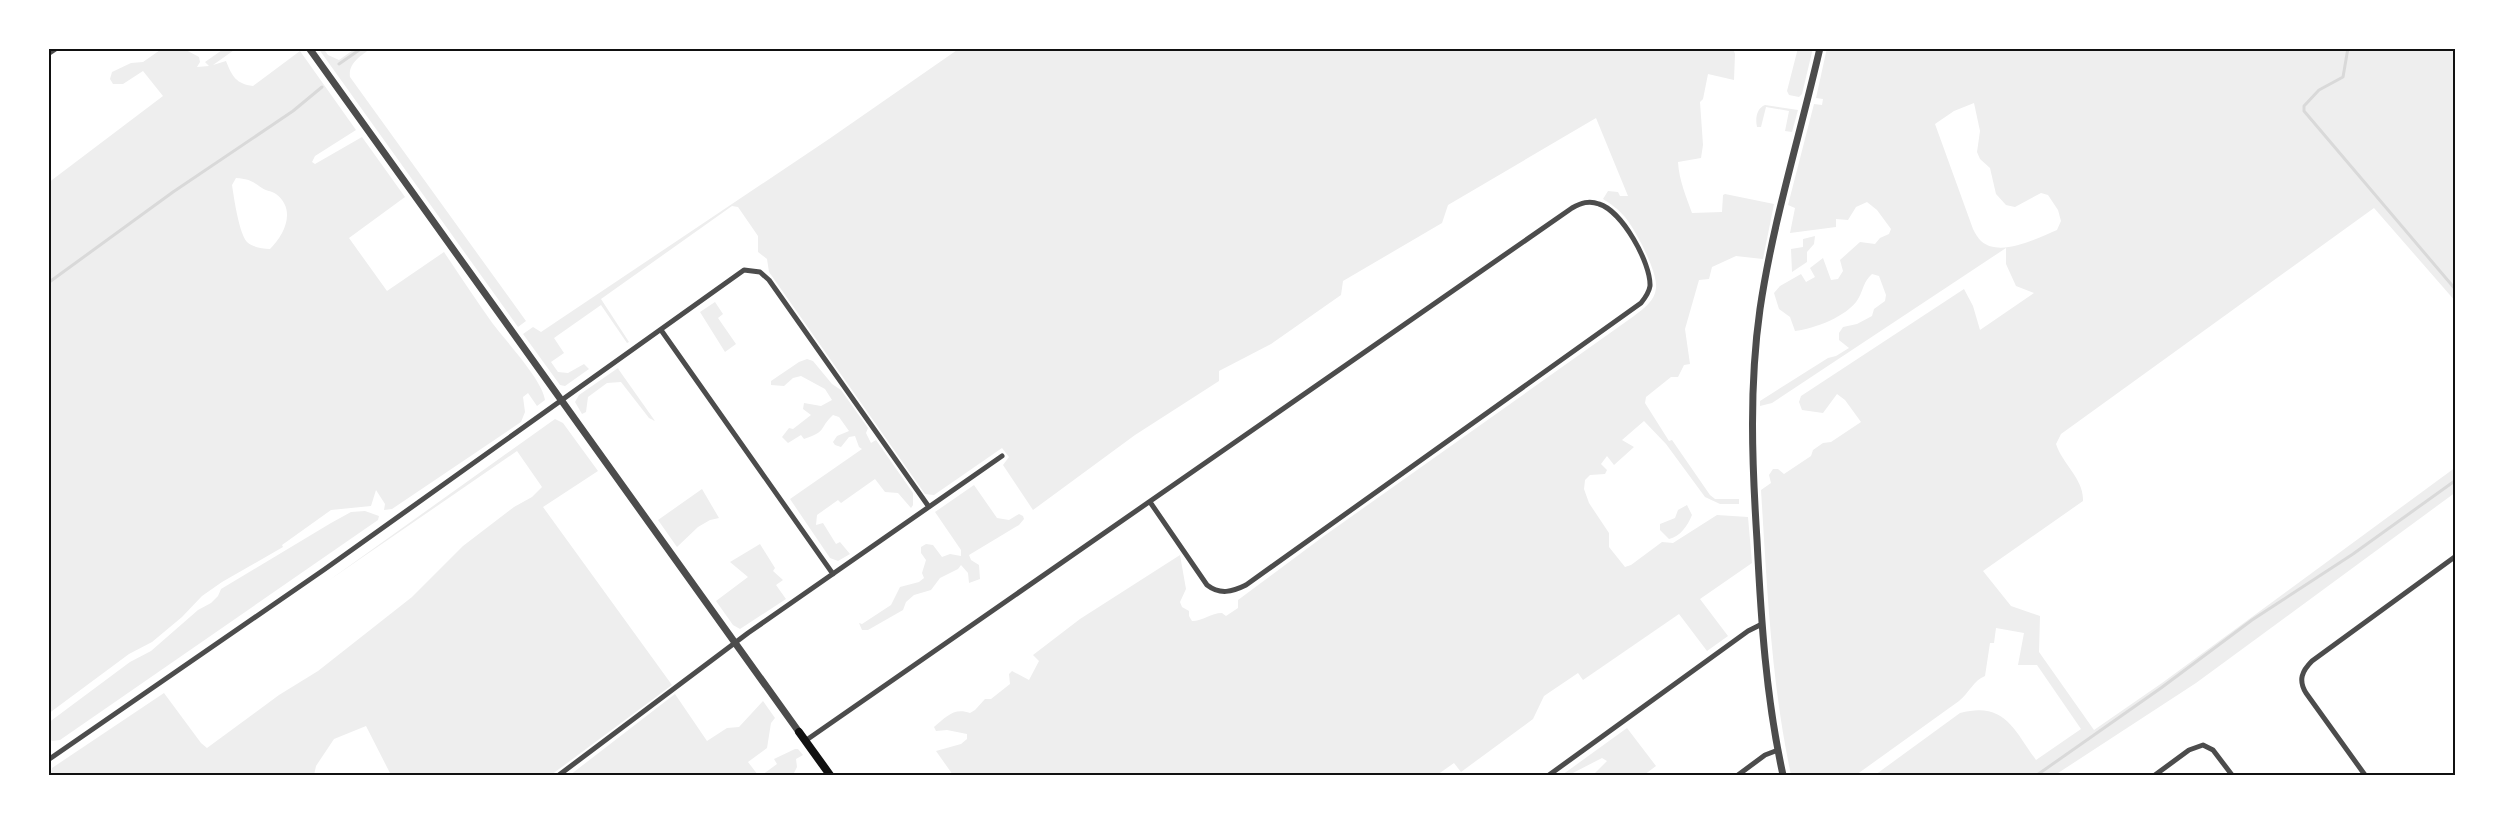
<svg xmlns="http://www.w3.org/2000/svg" width="2504" height="823" font-family="Karla,sans-serif">
	<style>
		.green { fill: #eee; fill-rule: evenodd }
		.lines { fill: none; stroke-linecap: round; stroke-linejoin: round }
		.stream { stroke: #d9d9d9; stroke-width: 3 }
		.minor { stroke: #4c4c4c; stroke-width: 5 }
		.tertiary { stroke: #4c4c4c; stroke-width: 7 }
		.secondary { stroke: #111; stroke-width: 8 }
		.neatline { fill: none; stroke: #111; stroke-width: 2 }
	</style>
	<rect width="100%" height="100%" fill="#fff"/>
	<path class="green" d="M163,48h25l-2,2 13,7 1,5 -3,5 12,-1 -4,-4 20,-14h12l-24,17 13,-4c6,15 10,23 27,25l47,-35 56,79 -41,26 -3,6 3,2 47,-27 43,60 -56,41 38,53 57,-39c16,24 32,48 49,72 13,17 50,57 52,76l-8,6 -9,-13 -5,4 2,15 -4,10 -129,87 -8,1 1,-6 -9,-14 -5,16 -40,4 -49,35 1,2 -61,35 -20,14 -20,21 -30,25 -23,12 -81,60v-531l115,-87 -20,-25 -20,13h-10l-3,-5 2,-7 19,-9 12,-1zM236,178c13,1 16,3 26,10 4,3 10,3 14,6 21,16 8,41 -6,55 -8,-1 -16,-1 -23,-7 -8,-9 -13,-44 -15,-57z
		M318,48h5l5,7 11,5 17,-12h15c-10,8 -23,15 -21,29l176,244 -8,6z
		M960,48h773l2,6 -1,26 -26,-6 -5,25 -3,3 3,43 -2,13 -23,4c1,18 8,34 14,51l30,-1 1,-17 2,-1 49,10 -11,55 -27,-3 -24,11 -3,12 -10,1 -14,49 5,35 -6,1 -6,12h-7l-25,20 -1,6 24,38 3,-1 38,55 5,4h24v5h-19l-15,-7 -39,-53 -22,-23 -22,19 12,7 -20,18 -7,-9 -6,8 6,6 -2,4 -15,1 -5,5 -1,9 5,14 20,30v14l16,20 6,-2 31,-23 11,1 44,-28 31,2 4,46 -52,36 28,37 -21,15 -28,-37 -96,66 -5,-7 -34,23 -11,23 -72,53 -7,-9 -17,12h-484l-17,-24 25,-7 6,-5v-5l-20,-4 -11,1 -2,-4c12,-10 20,-20 36,-14l5,-3 10,-11h6l19,-15 -1,-10 3,-3 17,9 10,-19 -6,-6 47,-36 100,-64 6,34 -6,13 2,5 7,4v5l3,5c11,0 19,-8 30,-8l4,3 12,-8v-8l86,-64 310,-220c9,-7 21,-15 22,-28 2,-16 -21,-59 -31,-71 -7,-8 -14,-13 -22,-18l5,-8 10,1 2,4h8l-32,-78 -148,87 -6,18 -99,58 -2,14 -70,49 -52,27v10l-84,54 -102,75 -30,-45 6,-8 -7,-9 -68,47 -9,-1 -156,-222 -2,-13 -9,-7v-16l-20,-29 -6,-1 -131,93 28,43 -2,1 -26,-38 -47,33 10,15 -13,9 7,10 10,1 16,-9 5,5 -24,17 -5,-1 -37,-51 10,-7 8,5 288,-193z
		M1798,48h15l-11,46 -3,3 -10,-2 -2,-4z
		M1827,48h629v222l-2,2 2,3v27l-82,-94 -313,226 -5,10c7,21 28,35 27,57l-100,70 28,35 29,10 -1,36 55,78 68,-47 294,-216v25l-260,191 -141,92h-180l85,-62c45,-12 54,17 76,47l45,-31 -44,-64h-19l6,-32 -28,-5 -2,15h-4l-5,33c-11,4 -17,18 -26,25l-103,74h-65c-20,-93 -24,-190 -30,-285l10,-7 -2,-8 4,-6h5l6,5 27,-18 2,-6 10,-7 8,-1 30,-20 -16,-22 -8,-6 -14,19 -21,-3 -3,-8 2,-6 163,-107 9,17 7,24 54,-37 -18,-7 -10,-22v-16l-234,155 -12,3v-5l68,-43 8,-2 13,-8 -10,-8v-7l4,-6 14,-3 15,-8 2,-7 11,-8 1,-6 -7,-19 -7,-2c-9,8 -8,15 -14,25 -10,17 -44,30 -63,32l-5,-14 -11,-8 -5,-16 6,-7 21,-12 5,8 9,-5 -5,-9 13,-10 8,22 7,-1 5,-8 -3,-11 20,-18 15,2 5,-6 9,-4 2,-5 -14,-19 -10,-8 -11,5 -8,13 -12,-1v8l-46,6 5,-25 -7,-3 26,-101 8,1 1,-6 -7,-1zM1974,103l6,28 -3,21 3,7 10,9 6,26 10,11 9,2 26,-14 7,2 10,15 3,11 -4,9c-19,8 -57,28 -76,11 -3,-3 -6,-8 -8,-12l-38,-105 19,-13z
		M1765,105l33,5 -6,22 -7,-1 4,-20 -23,-4 -5,20h-4c-2,-9 0,-19 8,-22z
		M1815,236l-1,8 -7,8v10l-15,10 -1,-23 12,-2v-8z
		M715,302l8,12 -5,4 18,26 -11,8 -25,-40z
		M807,359l6,2 19,23 9,6 27,38 -2,5 5,10 5,-3 37,53v12l-2,3 -13,-15 -13,-1 -10,-13 -34,24 -3,-3 -21,15 -1,10 7,-2 13,21 4,-2 10,12 -12,7 -8,-3 -40,-59 72,-50 -3,-2 -4,-11 -6,1 -8,10 -6,-2 -2,-3 4,-6 12,-5 -10,-14 -6,-2c-15,14 -5,16 -29,24l-3,-4 -13,8 -6,-6 7,-9 4,1 18,-14 -8,-6 1,-6 17,3 11,-6 -7,-11 -24,-13 -8,2 -9,8 -13,-1v-4l28,-19z
		M618,368l1,2 36,51 -6,-3 -28,-36 -14,1 -19,14 -2,15 -4,2 -7,-12 4,-7z
		M555,419l8,4 35,48 -55,36 129,178 -121,90h-160l-25,-49 -32,13 -18,27 -2,9h-257l-6,-2 1,-5 112,-75 37,50 6,5 72,-53 39,-24 94,-74 51,-51 51,-39 18,-10 10,-10 -25,-36 -189,130z
		M974,485l23,33 12,2 10,-6 4,2 1,3 -5,6 -50,30 2,5 8,5 1,14 -11,4 -1,-10 -7,-8 -3,4 -18,9 -9,12 -17,5 -8,7 -3,8 -35,20h-6l-3,-7 3,1 29,-19 9,-18 19,-5 5,-4 -2,-5 4,-13 -5,-7v-6l5,-3 7,1 9,12 8,-3 11,2v-6l-26,-38z
		M702,489l17,29 -9,2 -12,7 -21,20 -19,-27z
		M1687,505l5,10c-4,10 -12,22 -23,24l-9,-9v-6l15,-6 3,-8z
		M365,511l14,5 -1,4 -318,220 -8,1 -4,-4v-14l82,-61 21,-11 47,-41 13,-7 7,-7 3,-7 110,-66 20,-11z
		M760,544l15,24 -2,3 10,9 -7,5 10,14 -46,30 -7,-4 -17,-24 32,-24 -18,-15z
		M675,694l32,47 20,-13 12,-1 24,-26 12,17 -4,5 -4,25 -19,14 10,13h-188z
		M1627,728l29,38 -12,9h-51l14,-14 -5,-3 -33,17h-7z
		M795,749h3l5,6 -7,4 1,8 -4,8h-31l15,-11 -3,-5z"/>
	<g class="lines">
		<path class="stream" d="M2348,48l-5,29 -24,13 -15,16v5l152,179
			M339,64l23,-16
			M48,283l125,-91 120,-81 29,-24
			M2037,775l124,-87 91,-68 101,-66 103,-74"/>
		<path class="minor" d="M48,54l9,-6
			M661,330l172,244
			M2456,700v8
			M805,741l767,-533c9,-5 17,-8 27,-4 23,7 52,59 51,82 -1,7 -5,12 -9,17l-395,282c-14,7 -26,10 -39,0l-57,-83
			M48,760l277,-191 419,-299 16,2 9,8 160,227
			M559,775l189,-142 254,-177
			M1549,775l199,-144 14,-7
			M1738,775l27,-20 13,-5
			M2155,775l34,-25 14,-5 10,5 19,25
			M2365,775l-59,-82c-8,-13 -4,-22 6,-32l144,-105"/>
		<path class="tertiary" d="M309,48l490,684
			M1783,775c-17,-77 -22,-156 -26,-235 -5,-77 -8,-154 3,-231 13,-88 40,-174 60,-261"/>
		<path class="secondary" d="M799,732l31,43"/>
	</g>
	<rect width="2504" height="823" fill="none" stroke="#ffffff" stroke-width="99"/>
	<rect x="50" y="50" width="2404" height="724" class="neatline"/>
</svg>
